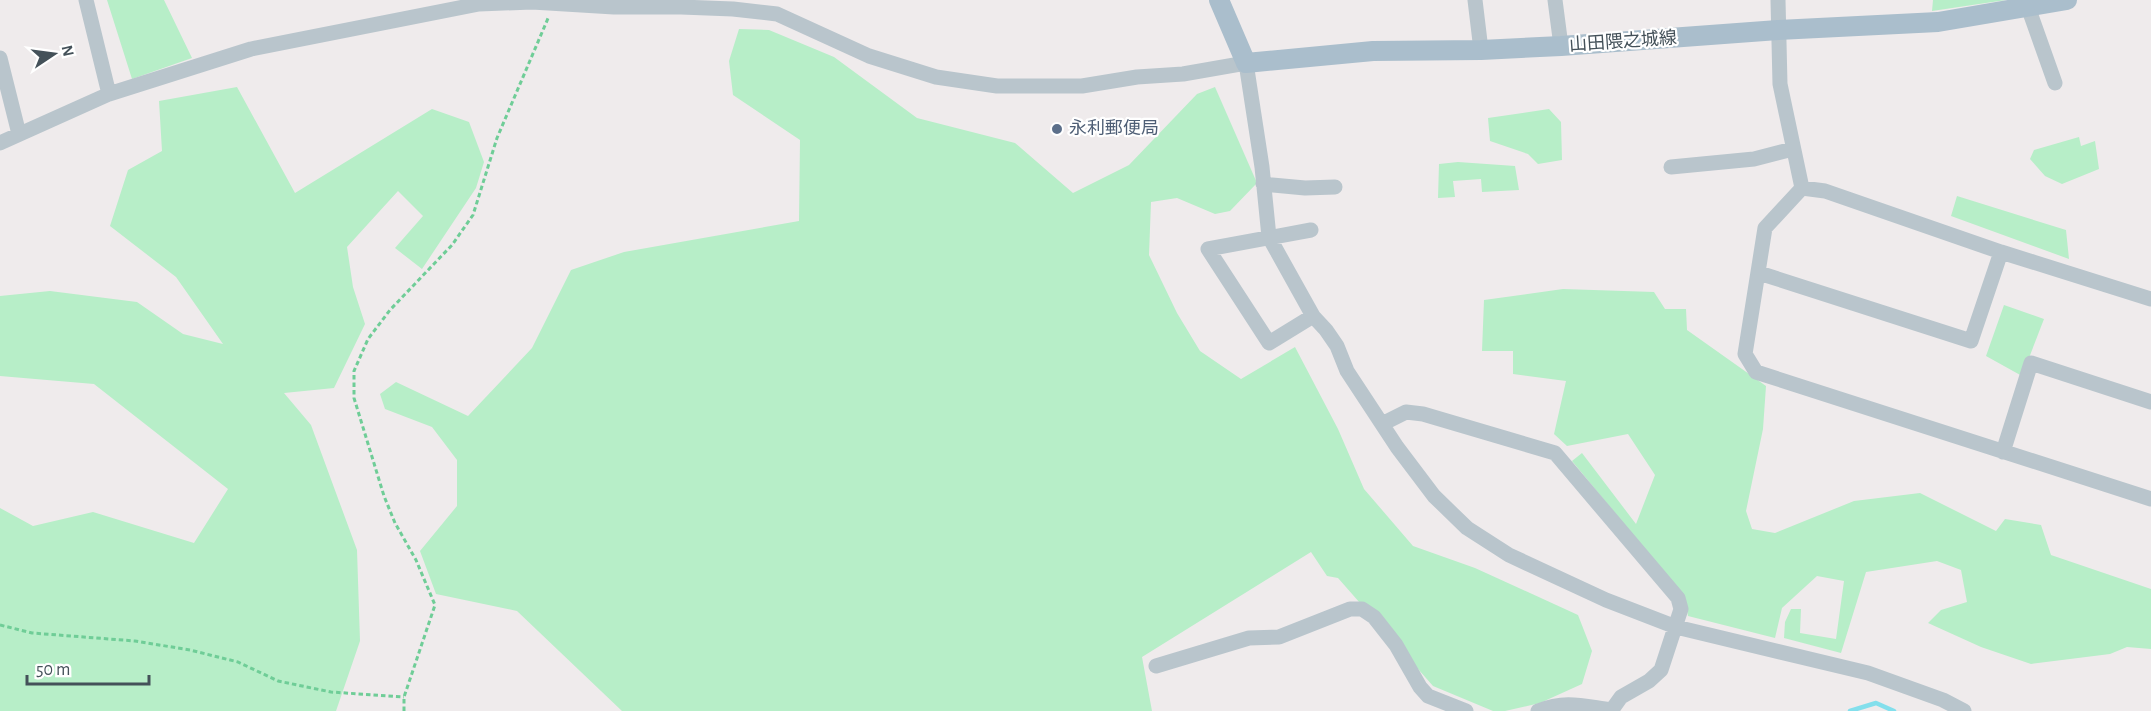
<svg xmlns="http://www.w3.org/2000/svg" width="2151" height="711" font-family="'Alegreya Sans','Noto Sans JP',sans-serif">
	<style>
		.green { fill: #b7eec8 }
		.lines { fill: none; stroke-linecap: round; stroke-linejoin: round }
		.stream { stroke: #83dfec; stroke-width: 4.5 }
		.path { stroke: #6fcd97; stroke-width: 3; stroke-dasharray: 4.5 3; stroke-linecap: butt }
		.minor { stroke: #b9c5cc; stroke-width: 15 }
		.major { stroke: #aabecc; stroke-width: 20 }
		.service-dot { fill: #5c6f8a; stroke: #fff; stroke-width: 2 }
		.labels { text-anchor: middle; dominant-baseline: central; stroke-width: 4.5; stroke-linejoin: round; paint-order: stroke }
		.street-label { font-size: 18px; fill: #445159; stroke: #fff }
		.service-label { font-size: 18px; fill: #4e5e75; stroke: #fff; text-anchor: start }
	</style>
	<rect width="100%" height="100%" fill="#efebec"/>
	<path class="green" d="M107,0h57l28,58 -60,21z
		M1933,0h73l-74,11z
		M739,29l30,1 65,27 83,61 98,25 58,50 56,-28 68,-71 18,-7 42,96 -27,28 -15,3 -38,-16 -26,4 -2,53 28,58 23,38 41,28 54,-32 43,82 26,60 49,57 62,22 103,47 14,36 -10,33 -42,19 -35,8h-12l-60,-25 -95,-108 -11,-2 -16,-24 -169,105 10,54h-530l-105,-100 -81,-17 -16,-43 37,-45v-46l-25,-33 -47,-18 -5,-15 16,-12 72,34 64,-68 39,-78 53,-18 175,-31 1,-81 -67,-45 -4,-34z
		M237,87l58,106 137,-84 37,13 15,40 -8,26 -54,81 -27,-21 28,-32 -25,-25 -51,56 6,40 12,37 -31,64 -50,5 27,32 46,125 3,91 -24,70h-336v-203l33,18 60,-14 101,31 34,-54 -134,-105 -94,-8v-80l50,-5 87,11 46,32 40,10 -47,-67 -66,-51 18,-56 34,-19 -3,-50z
		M1549,109l12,13 1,38 -24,4 -10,-10 -38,-13 -2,-23z
		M2079,137l2,9 14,-5 4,28 -37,15 -17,-8 -15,-17 4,-9z
		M1458,162l57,4 4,24 -37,2 -1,-13 -28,2 2,16 -17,1 1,-34z
		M1957,196l109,34 3,29 -118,-43z
		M1563,289l91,3 11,17h21l1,21 79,56 -3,43 -17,82 6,18 23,4 79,-32 66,-8 76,38 9,-12 36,6 10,30 100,34v60l-24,-2 -17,7 -79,10 -50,-17 -53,-24 13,-13 26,-8 -6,-32 -24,-9 -71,11 -25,81 -57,-15 1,-16 6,-13h10l-1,24 36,6 8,-58 -27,-5 -35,32 -7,30 -87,-22 -3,-18 -113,-137 10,-8 54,71 19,-49 -27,-41 -61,12 -13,-12 12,-53 -53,-7v-23h-31l2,-51z
		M2004,305l40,14 -22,57 -36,-20z"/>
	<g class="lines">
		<path class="stream" d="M1850,711l26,-8 18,8"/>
		<path class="path" d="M0,625l32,8 103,8 55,9 48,12 40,19 53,11 73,5
			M404,711v-14l31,-92 -19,-45 -21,-37 -11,-27 -30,-98v-27l14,-32 22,-29 62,-65 21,-30 24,-77 52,-122"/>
		<path class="minor" d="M86,0l23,94
			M1475,0l6,50
			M1555,0l6,46
			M1778,0l2,84 22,104
			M2028,7l27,76
			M0,58l19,76
			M0,143l109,-49 142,-45 228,-45 53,-2 82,5h67l52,2 44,5 92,42 67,21 61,9h85l55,-9 46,-3 63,-11 16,104 7,70 44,79 13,14 11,16 10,25 50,76 37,49 33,32 42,27 97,45 70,27 192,46 75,27 21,11
			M1671,167l83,-8 39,-10
			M1263,184l42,4 30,-1
			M1311,230l-103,19 61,94 44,-27
			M1759,273l212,68 30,-89
			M2151,299l-150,-47 -176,-61 -23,-3 -37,40 -20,126 11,18 395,127
			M1382,424l24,-12 17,2 132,39 123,145 3,11 -20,61 -12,11 -28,16 -10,14
			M2003,452l28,-89 120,39
			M1156,666l93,-28 30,-1 71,-28h12l12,8 22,28 24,42 8,9 38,15
			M1538,711c28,-11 44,-5 73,-1"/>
		<path class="major" d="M1219,0l27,63 127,-12 108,-1 80,-4 217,-16 160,-8 129,-22"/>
	</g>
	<circle class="service-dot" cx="1057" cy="129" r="6"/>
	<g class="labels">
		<g class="street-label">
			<text transform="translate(1623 42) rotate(-4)">山田隈之城線</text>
		</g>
		<g class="service-label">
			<text x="1069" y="129">永利郵便局</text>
		</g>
	</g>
	<g transform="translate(54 54) rotate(77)" stroke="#ffffff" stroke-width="4.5" paint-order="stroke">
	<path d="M0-4.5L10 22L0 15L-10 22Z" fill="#445159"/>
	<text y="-9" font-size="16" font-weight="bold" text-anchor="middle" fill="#445159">N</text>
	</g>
	<path d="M27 675v9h122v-9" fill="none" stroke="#445159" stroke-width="3"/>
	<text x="36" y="675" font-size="18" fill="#445159" stroke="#ffffff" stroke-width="4.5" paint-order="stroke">50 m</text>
</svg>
